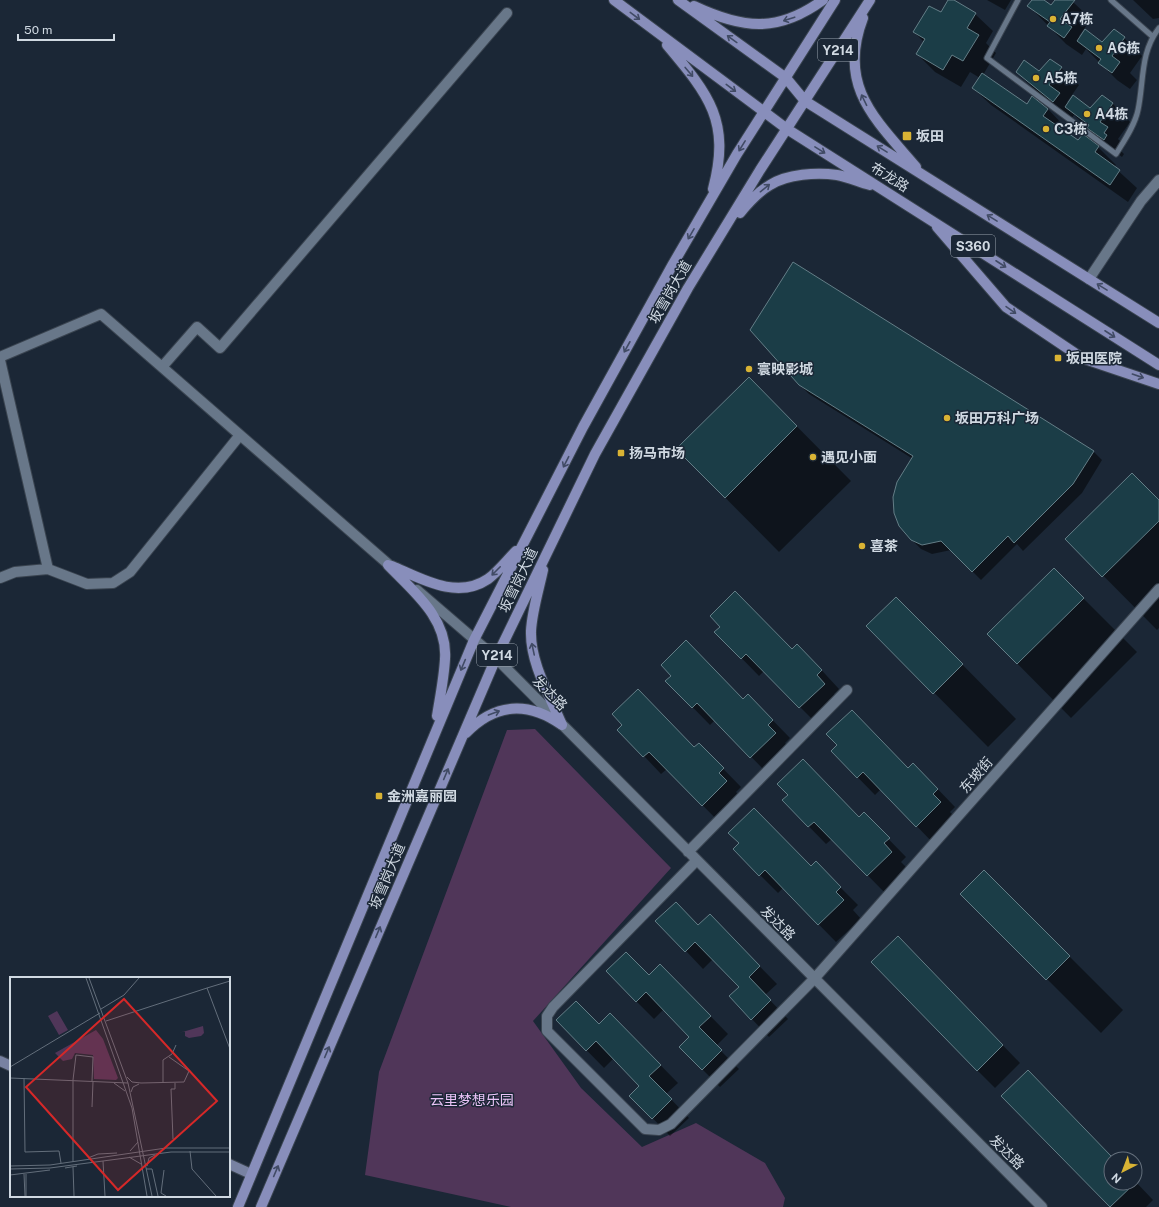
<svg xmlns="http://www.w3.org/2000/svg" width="1159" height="1207" font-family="'Public Sans','Noto Sans SC',sans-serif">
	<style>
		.green { fill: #503659 }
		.shadow { fill: #0007 }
		.building { fill: #1b3d47; stroke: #647e87 }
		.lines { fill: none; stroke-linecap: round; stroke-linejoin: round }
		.lane-casing { stroke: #3a4450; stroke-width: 7 }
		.street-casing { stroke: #3a4450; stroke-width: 12 }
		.secondary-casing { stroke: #3a4450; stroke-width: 12 }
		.primary-casing { stroke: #3a4450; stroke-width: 12 }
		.lane { stroke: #687789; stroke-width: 5 }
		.street { stroke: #687789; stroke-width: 10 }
		.secondary { stroke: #7882a2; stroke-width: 10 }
		.primary { stroke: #888ebb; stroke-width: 10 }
		.oneway { stroke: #414b65 }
		.poi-dot { fill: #d9b334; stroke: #1b2736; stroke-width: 1.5 }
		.labels { text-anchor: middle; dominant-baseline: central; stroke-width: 3; stroke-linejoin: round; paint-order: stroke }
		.shield { fill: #1b2736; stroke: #9aa4ae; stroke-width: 1 }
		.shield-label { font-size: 13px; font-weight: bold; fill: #d0d9e2 }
		.poi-label { font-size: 14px; font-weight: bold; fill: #d0d9e2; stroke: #1b2736; text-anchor: start }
		.street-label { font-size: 14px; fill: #d0d9e2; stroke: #1b2736 }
		.park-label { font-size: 14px; fill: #eac3f7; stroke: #1b2736 }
		.inset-road { fill: none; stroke: #636e7b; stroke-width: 1 }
		.view { fill: #d62828; fill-opacity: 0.15; stroke: #d62828; stroke-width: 2 }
		.inset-edge { fill: none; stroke: #d0d9e2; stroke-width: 2 }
	</style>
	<rect width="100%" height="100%" fill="#1b2736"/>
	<path class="green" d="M535,729l136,139 -138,153 48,67 61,59 54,-24 69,40 20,35 -2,9h-272l-146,-32 14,-103 128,-342z"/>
	<path class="shadow" d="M949,0l26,14 18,17 -7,12 10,10 -13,22 44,31 5,-8 16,11 17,18 -2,4 15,11 5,-6 15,11 18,18 -2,2 23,21 -9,14 -137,-97 -18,-17 7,-10 -10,-6 -9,15 -26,-15 -18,-18 7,-12 -10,-10 27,-18z
		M987,0h24l-6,10z
		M1033,0h9l9,7 6,-7h13l3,2 18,17 -12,17 1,1 22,6 12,-13 10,8 18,18 -12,17 7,7 -7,9 -13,-9 -31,-31 -4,6 -16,-11 -37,-38z
		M1133,0h26v18l-6,1z
		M1061,68l18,17 -12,17 2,1 22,6 11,-13 11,8 17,18 -12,17 7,7 -4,5 3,3 -2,3 -16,-12 -32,-30 -3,4 -36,-29 -18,-18h22z
		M749,378l102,103 -72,71 -102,-103z
		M800,385l293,66 9,9 -20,33 -59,58 -6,-7 -36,36 -30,-30 -19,4 -11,-5 -9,-9 1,-81 -104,-65z
		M1159,501v127l-2,2 -90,-91z
		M1054,569l83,83 -66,66 -83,-84z
		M868,626l82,26 66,67 -28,28z
		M716,632l76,18 23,13 24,26 -5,5 8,8 -24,23 -54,-54 -5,5z
		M667,681l76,19 5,-5 42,43 -5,5 8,8 -24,24 -54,-55 -5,5z
		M624,725l70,23 5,-4 42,43 -5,5 8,8 -24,23 -53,-54 -6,5 -17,-18z
		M832,751l77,18 22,13 24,25 -5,5 8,8 -24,24 -53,-55 -6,6z
		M783,800l77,19 4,-5 42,43 -5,5 8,8 -24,23 -53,-54 -6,5z
		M740,843l71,24 22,13 25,25 -5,5 8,9 -25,23 -53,-54 -5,5 -18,-18 -25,-26z
		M984,871l139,139 -22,23 -139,-139z
		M698,926l29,7 50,51 -12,11 23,24 -19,18 -39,-41 10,-9 -27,-28 -10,10 -17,-18z
		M916,955l104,108 -25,25 -18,-18z
		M649,976l29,7 50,51 -12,12 23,23 -19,18 -18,-18 -11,-32 -27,-28 -10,10 -18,-18z
		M557,1020l42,5 29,7 50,51 -12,11 23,24 -19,18 -39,-40 10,-10 -27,-28 -10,10z
		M1046,1089l68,70h-3v24h24v-2l18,19 -7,7h-36l-107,-111z"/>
	<path class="building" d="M948,0h6l22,13 -9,15 12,7 -16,26 -11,-6 -9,15 -27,-16 9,-15 -12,-7 16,-26 12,6z
		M1032,0h12l7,5 4,-5h20l-15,19 12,8 -8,11 -17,-12 3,-4 -23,-16z
		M1085,29l17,13 12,-13 11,8 -13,19 8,6 -8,11 -14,-10 3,-4 -24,-18z
		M1050,59l12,8 -13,18 11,8 -7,9 -37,-30 8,-12 15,11z
		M982,73l45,31 5,-8 16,13 -5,7 35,24 5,-6 16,12 -4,6 25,18 -10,15 -138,-97z
		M1073,95l17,13 12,-13 11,8 -13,19 8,5 -4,6 3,2 -3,5 -17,-12 2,-3 -24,-18z
		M793,262l301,189 -21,33 -59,59 -6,-7 -36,36 -31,-31 -19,4 -11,-5 -12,-14 -5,-13 -1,-16 4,-15 16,-26 -114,-71 -49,-55z
		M749,377l48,49 -72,72 -49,-49z
		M1132,473l27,27v21l-57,56 -37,-38z
		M1054,568l30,30 -67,66 -30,-30z
		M735,591l57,58 5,-5 25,26 -5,5 8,9 -26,24 -53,-54 -5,5 -27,-27 6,-5 -10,-11z
		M896,597l67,67 -30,30 -67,-68z
		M686,640l57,59 5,-5 25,26 -5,5 8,8 -26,25 -53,-55 -5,5 -27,-27 6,-5 -10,-11z
		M638,689l56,58 5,-4 25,25 -5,5 8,8 -25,25 -53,-54 -6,5 -26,-27 5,-5 -10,-11z
		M852,710l56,58 5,-5 25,26 -5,5 8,8 -25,25 -53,-55 -6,6 -26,-27 6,-6 -11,-11z
		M803,759l56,58 5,-5 26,26 -6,5 8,9 -25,24 -53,-54 -6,5 -26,-27 6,-5 -11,-11z
		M754,808l57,58 5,-5 25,26 -5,5 8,8 -26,25 -53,-55 -6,6 -26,-27 6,-6 -11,-10z
		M984,870l86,86 -24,24 -86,-86z
		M676,902l22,23 12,-11 50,52 -11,11 22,23 -20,20 -22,-24 10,-9 -44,-45 -10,10 -30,-31z
		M898,936l105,109 -26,26 -106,-109z
		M626,952l23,23 11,-11 51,52 -12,11 23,23 -20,20 -23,-23 10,-10 -43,-45 -10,10 -30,-31z
		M576,1001l23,23 11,-11 51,52 -12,11 23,23 -20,20 -23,-23 10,-10 -43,-45 -10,10 -30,-31z
		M1028,1070l83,86v27h24l-25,24 -109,-111z"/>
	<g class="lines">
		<defs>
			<path id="lane" d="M1018,0l-31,58 129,96c8,-13 19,-29 22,-44 6,-28 2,-58 21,-82
				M1111,0l41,36"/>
			<path id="street" d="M1089,279l52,-78 18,-21
				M0,357l101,-43 294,256
				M0,360l48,209
				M162,367l35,-40 23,21 287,-335
				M0,578l15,-6 33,-3 39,15 26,-1 17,-11 110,-137
				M417,590l79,68 546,549
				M688,852l159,-162
				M696,861l-143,146 -6,9v15l98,98 14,1 12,-6 143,-145 345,-390"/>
			<path id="secondary" d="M0,1061l11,5
				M229,1164l22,10"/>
			<path id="primary" d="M614,0l173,129 372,236
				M678,0l108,78 19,23 354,222
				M694,6c49,23 84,27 129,-6
				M863,18c-26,68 12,101 53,149
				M667,45c42,50 64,76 46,144
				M740,213c9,-11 18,-21 30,-28 17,-11 47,-13 67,-10 11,2 22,7 33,10
				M937,227l69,80 76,51 77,26
				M388,565c25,26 60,53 57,94 -1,19 -5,38 -8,57
				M392,566c30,13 65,34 96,13 10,-7 19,-19 28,-28
				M543,570c-4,19 -11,41 -12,61 -1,32 19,65 31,94
				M466,733c29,-30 62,-32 96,-8
				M238,1207l236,-567 109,-213 90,-163 64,-110 98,-154
				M261,1207l235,-549 99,-204 93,-166 72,-118 110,-170"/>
		</defs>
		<use href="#lane" class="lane-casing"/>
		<use href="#street" class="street-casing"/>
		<use href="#secondary" class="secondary-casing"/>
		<use href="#primary" class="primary-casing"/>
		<use href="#lane" class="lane"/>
		<use href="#street" class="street"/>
		<use href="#secondary" class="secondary"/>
		<use href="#primary" class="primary"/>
	</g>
	<defs><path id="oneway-shaft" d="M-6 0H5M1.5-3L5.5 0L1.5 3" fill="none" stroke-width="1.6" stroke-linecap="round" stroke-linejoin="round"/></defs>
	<g class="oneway">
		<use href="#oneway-shaft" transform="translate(635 16) rotate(37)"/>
		<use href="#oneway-shaft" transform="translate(789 19) rotate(162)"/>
		<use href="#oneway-shaft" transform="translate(732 39) rotate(-144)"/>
		<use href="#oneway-shaft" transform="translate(689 72) rotate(50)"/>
		<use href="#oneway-shaft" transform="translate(731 88) rotate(37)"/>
		<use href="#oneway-shaft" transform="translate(864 100) rotate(-116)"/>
		<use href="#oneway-shaft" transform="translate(742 146) rotate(122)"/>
		<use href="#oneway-shaft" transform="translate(882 149) rotate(-148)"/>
		<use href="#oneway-shaft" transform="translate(820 150) rotate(32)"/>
		<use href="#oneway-shaft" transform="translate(765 188) rotate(-39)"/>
		<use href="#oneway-shaft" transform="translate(992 218) rotate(-148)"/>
		<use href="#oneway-shaft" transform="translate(691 234) rotate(120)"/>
		<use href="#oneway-shaft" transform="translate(1001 264) rotate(33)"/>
		<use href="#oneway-shaft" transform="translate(1102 287) rotate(-148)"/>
		<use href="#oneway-shaft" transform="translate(1011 310) rotate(35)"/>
		<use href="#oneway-shaft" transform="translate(1110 334) rotate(33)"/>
		<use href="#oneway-shaft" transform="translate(627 347) rotate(119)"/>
		<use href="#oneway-shaft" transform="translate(1138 376) rotate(19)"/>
		<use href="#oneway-shaft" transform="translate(566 462) rotate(117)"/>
		<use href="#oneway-shaft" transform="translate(496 571) rotate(135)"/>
		<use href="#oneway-shaft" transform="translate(533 649) rotate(-102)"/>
		<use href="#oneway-shaft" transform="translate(463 665) rotate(113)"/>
		<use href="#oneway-shaft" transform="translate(494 713) rotate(-20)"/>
		<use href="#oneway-shaft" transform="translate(446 774) rotate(-67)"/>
		<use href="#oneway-shaft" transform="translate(378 932) rotate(-67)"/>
		<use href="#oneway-shaft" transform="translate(327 1052) rotate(-67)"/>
		<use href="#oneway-shaft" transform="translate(276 1171) rotate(-67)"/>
	</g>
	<g class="poi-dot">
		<circle cx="1053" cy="19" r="4"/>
		<circle cx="1099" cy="48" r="4"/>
		<circle cx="1036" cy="78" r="4"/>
		<circle cx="1087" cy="114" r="4"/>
		<circle cx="1046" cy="129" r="4"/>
		<rect x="902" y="131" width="10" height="10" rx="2"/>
		<rect x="1054" y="354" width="8" height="8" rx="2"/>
		<circle cx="749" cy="369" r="4"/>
		<circle cx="947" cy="418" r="4"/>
		<rect x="617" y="449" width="8" height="8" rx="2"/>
		<circle cx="813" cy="457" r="4"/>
		<circle cx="862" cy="546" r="4"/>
		<rect x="375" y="792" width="8" height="8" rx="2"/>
	</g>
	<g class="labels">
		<g class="shield">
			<rect x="818" y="39" width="40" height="22" rx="3"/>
			<rect x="951" y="235" width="44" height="22" rx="3"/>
			<rect x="477" y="644" width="40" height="22" rx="3"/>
		</g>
		<g class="shield-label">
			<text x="838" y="50">Y214</text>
			<text x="973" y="246">S360</text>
			<text x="497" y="655">Y214</text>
		</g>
		<g class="poi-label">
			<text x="1061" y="19">A7栋</text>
			<text x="1107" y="48">A6栋</text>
			<text x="1044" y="78">A5栋</text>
			<text x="1095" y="114">A4栋</text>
			<text x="1054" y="129">C3栋</text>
			<text x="916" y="136">坂田</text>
			<text x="1066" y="358">坂田医院</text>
			<text x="757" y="369">寰映影城</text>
			<text x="955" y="418">坂田万科广场</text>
			<text x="629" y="453">扬马市场</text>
			<text x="821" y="457">遇见小面</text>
			<text x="870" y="546">喜茶</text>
			<text x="387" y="796">金洲嘉丽园</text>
		</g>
		<g class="street-label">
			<text transform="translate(890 177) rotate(32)">布龙路</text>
			<text transform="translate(670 292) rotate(-60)">坂雪岗大道</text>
			<text transform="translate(518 580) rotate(-64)">坂雪岗大道</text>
			<text transform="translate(550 693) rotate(45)">发达路</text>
			<text transform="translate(976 775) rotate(-49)">东坡街</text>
			<text transform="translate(387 876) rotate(-67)">坂雪岗大道</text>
			<text transform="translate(778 923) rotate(45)">发达路</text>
			<text transform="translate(1007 1152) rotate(45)">发达路</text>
		</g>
		<g class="park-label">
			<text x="472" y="1100">云里梦想乐园</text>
		</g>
	</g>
	<g transform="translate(10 977)">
		<rect width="220" height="220" fill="#1b2736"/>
		<path d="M47,34l11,19 -9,5 -11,-19zM193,49l1,7 -3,3 -12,2 -4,-2v-5l-6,2zM86,53l7,9 15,39 -2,2 -22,-1 -1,-24 -18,-2 -3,6 -9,2 -8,-8z" fill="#503659"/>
		<path class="inset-road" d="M76,1l46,130 15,88M79,1l39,105 24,113M197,11l23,-7M91,32l23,-14 15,-17M96,44l101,-33 23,61M0,90l90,-54M117,100l5,5 9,1M0,101l118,5M14,101l1,74 34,-1 2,12M104,106l11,8M131,106l43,-1 5,-11 -20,-14M153,106v-23l9,-6 4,-9M121,115l2,-5 6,-3M82,130l1,-25M163,162l-2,-50h4v-6M120,174l8,-9M180,174l2,18 24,27M119,180l12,7M78,181l10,-4 19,-1M93,184l2,35M63,185v-82l3,-25 17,2 -1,24M0,189l40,-1 116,-17h64M137,189l2,-8 6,-3M63,190l1,29M55,191l12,-2M0,192l40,-1 121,-16h59M136,192h6l6,27M154,193l-3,23 5,3M14,197l1,22M16,197v22M0,198l40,-5"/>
		<path class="view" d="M114,22l93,102 -99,89 -92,-103z"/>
		<rect width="220" height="220" class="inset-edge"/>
	</g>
	<g transform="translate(1123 1171) rotate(222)"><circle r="19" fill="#1b2736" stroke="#636e7b"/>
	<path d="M0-3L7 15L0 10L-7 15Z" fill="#d9b334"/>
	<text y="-6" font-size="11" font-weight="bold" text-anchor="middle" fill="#d0d9e2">N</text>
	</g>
	<path d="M18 34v6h96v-6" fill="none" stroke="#d0d9e2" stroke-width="2"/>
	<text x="24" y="34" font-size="12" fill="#d0d9e2" stroke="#1b2736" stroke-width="3" paint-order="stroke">50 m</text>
</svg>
